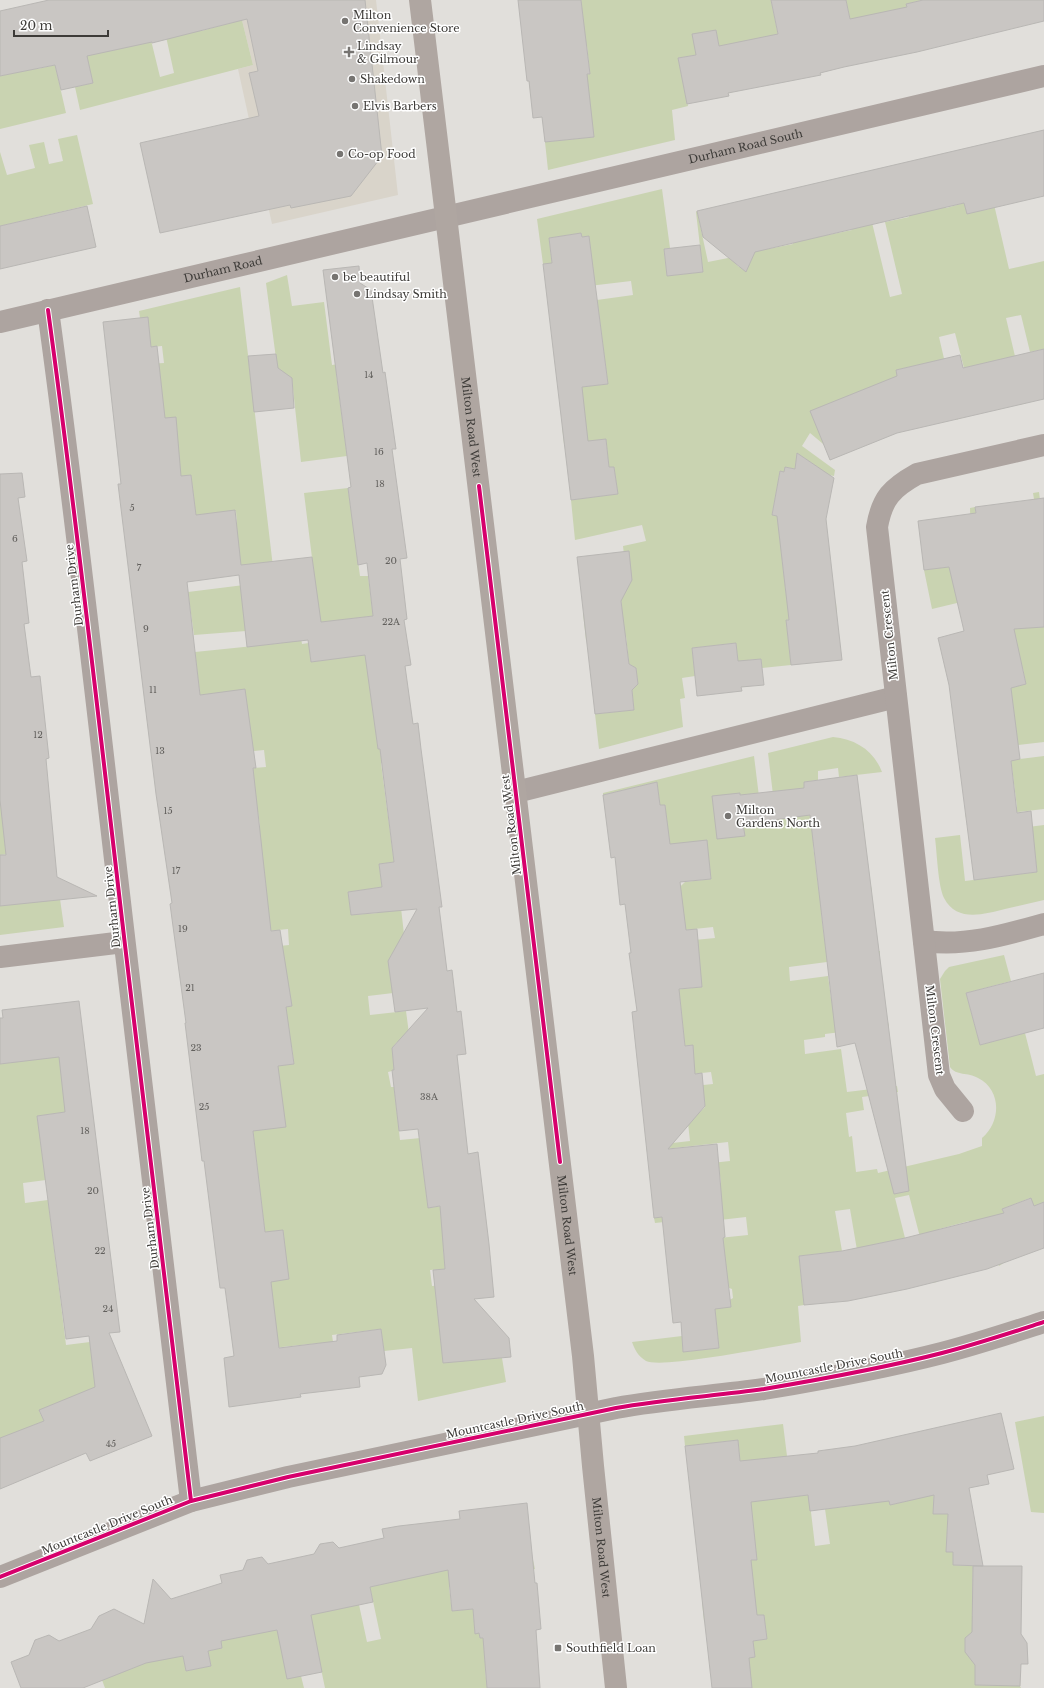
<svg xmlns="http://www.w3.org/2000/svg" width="1044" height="1688" font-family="'Libre Baskerville',serif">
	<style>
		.built { fill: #d9d4ca }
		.green { fill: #c9d3b1 }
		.building { fill: #c9c6c3; stroke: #b9b7b4 }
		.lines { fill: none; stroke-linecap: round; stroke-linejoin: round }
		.minor { stroke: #ada4a0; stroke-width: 22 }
		.major { stroke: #afa6a1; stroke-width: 22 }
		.cycleway-casing { stroke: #fff; stroke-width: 6 }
		.cycleway { stroke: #d6006c; stroke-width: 4 }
		.poi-dot { fill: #767471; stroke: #fff; stroke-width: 1.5 }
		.labels { text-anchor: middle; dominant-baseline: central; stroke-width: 3; stroke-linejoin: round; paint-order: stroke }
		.number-label { font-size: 9px; fill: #62605d }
		.poi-label { font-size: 11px; fill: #3d3b38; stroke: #fff; text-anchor: start }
		.street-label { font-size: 11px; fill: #3d3b38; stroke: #fff }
	</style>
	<rect width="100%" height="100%" fill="#e1dfdb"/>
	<path class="built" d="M237,0h139l22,195 -126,29 -34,-155 15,-4z"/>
	<path class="green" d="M158,0l43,31 33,-9 -5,-22h8l16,65 -173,45 -5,-23 18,-4 -10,-43h68l9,37 14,-4z
		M581,0h190l7,35 -48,39 3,18 -5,1 -12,-63 -20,25 -18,3 10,48 -16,4 3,30 -127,30 -3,-28 49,-5 -6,-46 -57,6 -2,-16 61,-7 -3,-28 -12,2 -13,-27 21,-2z
		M846,0h77l-17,4 11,47 -67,-32z
		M32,51l5,18 18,-4 11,48 -66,16v-53l16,-4z
		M77,135l16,69 -93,22v-74l7,23 28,-7 -6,-23 15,-3 5,22 14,-3 -5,-22z
		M986,170l23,99 35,-8v88l-14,3 -9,-37 -15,3 20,85 -7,2 -11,-47 -44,10 -9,-35 -16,4 19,82 -1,1 -11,-47 -19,-10 -31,7 8,35 -76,43 -18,-15 -8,13 33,24 -1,6 -15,-3v-5l-22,-15 -2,16 -9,-2 -2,5 -4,-1 -8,44 31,5 -22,28 5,46 25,-3 2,14 23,-2 1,11 -51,6 5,45 -29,3 -1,-9 -13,1 3,26 -10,1 -5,-44 -44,5 3,28 -13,2 3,20 -5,1 3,28 -84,22 -4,-35 39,-4 -2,-20 6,-6 -2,-16 -7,-4 -3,-28 -40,4 -3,-27 39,-5 -3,-23 5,-30 -1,-9 23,-5 -4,-16 -67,15 -4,-40 47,-6 -4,-27h-5l-3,-28 -42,5 -2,-18 20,-2v-37l26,-3 -11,-84 36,-5 -2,-14 -84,10 42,-55 -7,1 -1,-4 -32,5 3,25 -9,1 -6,-45 125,-30 8,59 -6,1 3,27 36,-4 -7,-60 1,-1 11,51 25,-5 2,6 4,4 10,-2 3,-6 -13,-58 23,21 6,27 25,-5 -1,-8 30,-28 6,27 24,-5 -2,-8 10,-49 30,124 12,-3 -17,-72 24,-5 -2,-8 32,-28 7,27 18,-5 3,10 22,-4z
		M287,275l5,31 32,-4 8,63 27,-4 2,8 -25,4 11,83 -46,6 -9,-82 -13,1 -13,-98z
		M240,287l33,280 -36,5 -56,-41 56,-6 -1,-14 -40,4 -5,-40 -17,2 -22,-58 -4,-26 14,-2 -2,-15 -15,-12 19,-1 -2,-17 -11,1 -11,-29 -1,-7z
		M348,488l12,88h8l5,40 -74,9 3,19 7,-1 2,19 55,-8 12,95 18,-2 2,14 -17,2 13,99 -15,2 3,23 -34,5 3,23 27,-2 22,-14 6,53 -14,2c-10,17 7,26 18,37l-42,5 2,19 36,-4 4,30 -13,1 -5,6 1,9 6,5 13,4 -24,6 3,15h3l6,53 31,-3 3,21 -12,2 6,48 36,-5 6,38 -27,6 2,22 -15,1 2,16 14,-1 4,77 52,-4 4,24 -88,19 -6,-53 -28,3 -3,-22 -49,6 5,33 -17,-25 -48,5 -1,-66 14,-33 -2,-19 -18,2 -12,-101 6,-63 35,-4 -2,-16 -38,-37 37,-5 -2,-17 -29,-41 29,-3 -1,-16 -59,6 -5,-44 42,-5 -2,-16 -27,3v-44l23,-3 -2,-14 -42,5 16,-47 34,-3 -2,-17 -57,6 13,-63 -20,2 -5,-43 87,-9 -36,-12 -52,4 -6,-43 87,-11 40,1 -11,-89z
		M1039,492l5,40v210l-86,10 44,-62 24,-6 -3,-15 -41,-72 -50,12 -8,-39 47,-6 -1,-56 5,-1 7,51 52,-59 -1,-6z
		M833,737c23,2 41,14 49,35l-43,5 -1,-9 -20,3v9l-14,2 2,23h3l3,22 51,-6 1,7 -23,2 1,12 -29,3 6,47 52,-6 1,5 -23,2 2,15 -30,4 3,24 7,22 49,-7v4l-91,12 1,14 38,-5 3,22 8,30 49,-6 1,4 -64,8v3l-21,3 1,14 36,-5 6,43 50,-6 1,6 -36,5 2,13 -18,3 3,24 3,-1 4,36 21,-3 1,4 81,-19 23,-8v-8c19,-16 20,-48 -4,-60 -10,-6 -22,-2 -28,-11l-10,-88 5,-8 4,-4 55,-12 7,26 -45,12 14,52 45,-12 11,43 8,-2v131l-10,1 -4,-8 -28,11 3,8 -14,6 14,39 -6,4 -8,-21 -15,4 -7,-28 -30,8 2,8 -14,4 10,41 -5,1 -23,-88 -14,3 10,40 -29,6 1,8 -12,45 -15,-88 -15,2 7,40 -43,5 5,49 -6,1 3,36c-25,4 -138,27 -155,19 -8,-5 -11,-11 -14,-19l50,-6 1,16 36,-4 -4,-39 18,-11 -1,-9 -3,-1 -10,-50 29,-3 -2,-18 -35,4 -1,-4 -55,6 -1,-5 44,-5 -2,-27 25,-3 -2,-15 -25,2 -1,-5 37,-4 -2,-19 -81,9 -1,-5 44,-5 -3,-27 13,-2 5,-5v-6l-21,-14 29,-3 -2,-12 -66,7 47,-34 -7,1 -5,-47 -45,-5 67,-7 -18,-46 31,-3 -2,-11 -84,9 56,-54 26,-3 -2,-15 -44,-19 3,-15 -3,-25h-5l-3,-23 -54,13v-2l151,-37 8,65 14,-1 -8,-67z
		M1044,756v53l-78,9 -1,-5 52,-6 -6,-47z
		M0,800l24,52 -24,3z
		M1044,825v75c-13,3 -26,6 -39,9 -21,5 -48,14 -61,-11 -6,-12 -7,-45 -9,-60l25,-3 5,46 72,-9 -2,-19 -12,1 -3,-26z
		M60,899l4,28 -64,8v-32z
		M84,1052l-19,60 -28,4 9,64 -23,3 2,20 23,-3 18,145 24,-3c2,23 7,33 21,51l-72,18 5,10 -42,17 -2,27v-401z
		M1044,1416v97l-13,-1 -16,-90z
		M783,1424l9,72 17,-1 6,51 15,-2 -5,-35 27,-3 13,-61 11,-4 14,64 22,-5 -4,-16 26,6 -1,23 15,1 -2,38h7v13l20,1 -1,50h49v5h-22l-23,37 -1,27 45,1 1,2h-269l-43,-26 46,-5 -2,-16 14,-2 -3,-24 -60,6 -2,-19 49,-42 6,-1 -16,-90 -3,-29 -53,6 -1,-10z
		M533,1560l2,9 -65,9v6l-21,3 3,24 21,-2 2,24h4l1,5 34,-3 -29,34 2,19h-162l-16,-77 49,-11 9,42 14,-3 -11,-52 69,-17z
		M219,1630h58l24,46 3,12h-199l-3,-8 51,-20 30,-4 3,15 25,-5 -3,-15 14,-3z"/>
	<path class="building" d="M49,0h316l17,156 -31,40 -60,12 -1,-3 -130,28 -20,-90 119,-27 -10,-43 9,-2 -11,-52 -95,24v-1l-65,14 6,27 -32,7 -6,-25 -55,11v-65z
		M518,0h63l9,74h-3l7,63 -49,5 -3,-25 -9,1 -4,-37h-2z
		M771,0h75l4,19 57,-12 -1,-3 17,-4h121v21l-127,31 -73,15 -24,6 1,2 -93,18 1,3 -42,8 -9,-46 18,-3 -4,-21 24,-4 3,16 59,-12z
		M1044,130v66l-77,18 -3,-11 -209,49 -9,20 -43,-35 -6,-26z
		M87,206l9,41 -96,22v-43z
		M581,233l1,4 7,-1 19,148 -26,3 6,54 18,-2 3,28h5l4,27 -47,6 -28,-236 9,-1 -3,-25z
		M700,245l3,27 -36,4 -3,-27z
		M359,266l1,17 11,7 12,83 2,-1 11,77h-4l15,109 -7,1 7,60 -3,1 7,45 -6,1 8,58 5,-1 3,26 21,158h-3l8,64 5,-1 5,42 4,-1 5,43 -9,1 11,99 10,-2 11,92 5,53 -20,2 35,39 2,19 -68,6 -10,-93 12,-1 -5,-63 -12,2 -10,-79 -19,2 -7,-61h2l-2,-22 36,-40 -33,4 -7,-51 29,-52 -66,6 -3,-23 34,-5 -3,-23 15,-2 -14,-113h-2l-13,-94 -54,7 -3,-22 -61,7 -8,-72 -52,7 13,113 45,-6 11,79h-3l18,163 9,-1 12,76 -6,1 8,57 -16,2 8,61 -33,4 12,101 18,-2 6,49 -18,3 8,66 58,-7v-6l44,-6 5,36 -4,9 -23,3 1,10 -60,7 1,3 -72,10 -5,-49 10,-2 -9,-68h-5l-16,-127h-2l-17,-138h1l-16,-119 2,-1 -16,-109 -38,-310h3l-18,-162 45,-5 3,30 6,-1 8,72 11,-1 5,59 10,-1 5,40 39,-5 6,55 71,-8 9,65 52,-6 -6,-53 -9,2 -10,-77 3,-1 -28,-217z
		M1044,349v50l-147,34 -67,27 -20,-49 87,-35 -1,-6 64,-15 3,13z
		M276,354l2,14 14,10 2,30 -40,4 -6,-56z
		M797,453l37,25 -8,41 16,141 -51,5 -5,-45h3l-12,-104 -5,-1 8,-44 4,1 1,-5 10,2z
		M22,473l3,24 -7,1 9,63 -5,1 7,61 -5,1 7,53 9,-1 9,82 -3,1 11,118 40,19 -97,10v-51h6l-6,-55v-326z
		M1044,498v129l-30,2 12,55 -15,4 9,71 -9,2 6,52 14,-2 6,61 -63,8 -25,-195 -11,-47 26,-7 -15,-64 -25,3 -6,-49 58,-8 -1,-6z
		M629,551l3,29 -11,21 8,63 7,4 2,16 -6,6 2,20 -39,4 -18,-157z
		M736,643l2,18 23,-2 3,26 -23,2 1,4 -45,5 -5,-48z
		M857,775l52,416 -15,3 -39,-151 -18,4 -27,-232 -67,9 2,12 -28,3 -5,-43 28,-3v2l64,-7v-6z
		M657,782l3,23h5l5,39 37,-4 4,39 -31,3 6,48 11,-1 5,58 -23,2 6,57 8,-1 2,29 7,-1 3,33 -37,43 49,-5 8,93 -2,1 8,69 -16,2 4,39 -36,4 -2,-30 -8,1 -11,-106 -8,1 -22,-206 5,-1 -8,-58h2l-6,-49 -5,1 -5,-48 -4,1 -8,-63z
		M1044,973v55l-64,17 -14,-52z
		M79,1001l41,331 -11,1 43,103 -62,25 -4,-8 -86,36v-51l44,-17 -5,-11 56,-23 -6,-51 -23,3 -29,-223 28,-4 -6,-55 -59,7v-46h3l-1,-8z
		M1031,1198l3,8 10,-4v46l-57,21 -80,20 -59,12 -44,4 -5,-49 43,-5 63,-13 99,-25 -2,-4z
		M1001,1413l13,56 -27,6 2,9 -20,4 14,78 -30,-1v-13h-7l2,-38h-15l1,-19 -44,10 -1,-4 -79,10 -2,-16 -57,7 6,58h-6l6,55h7l3,24 -14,2 2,16 -6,1 3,30h-40l-27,-242 53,-6 2,21 78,-8v-2l37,-5z
		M527,1503l8,80h2l4,46 -5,1 4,58h-53l-4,-50h-3l-1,-5 -4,1 -2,-25 -21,2 -4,-41 -78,17 3,15 -62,13 11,57 -35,7 -10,-49 -56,11 1,7 -14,3 3,15 -25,5 -3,-15 -37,7 -63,25h-62l-10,-26 18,-7 6,-15 14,-5 10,6 32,-12 8,-13 15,-7 30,15 9,-45 18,20 51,-16 -2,-8 23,-5 4,-10 15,-3 6,7 46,-10 6,-10 13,-2 6,6 45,-10 -2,-9 17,-3 61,-7 -1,-8z
		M973,1566h49l-1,68 6,9 1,21h-7l-1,22 -45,-1v-20l-10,-13v-14l7,-6z"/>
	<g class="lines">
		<g class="minor">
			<path d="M48,310c29,211 52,423 77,635 21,185 45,370 66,556"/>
			<path id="s1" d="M0,322l1044,-246"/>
			<path d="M516,792l380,-95"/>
			<path d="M924,941c41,6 81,-6 120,-17"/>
			<path d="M0,957l124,-15"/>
			<path d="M963,1111l-18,-22 -6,-14 -62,-548c5,-29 15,-39 40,-53l127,-29"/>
			<path d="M0,1577l191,-76 97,-24 328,-69c49,-9 99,-12 148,-19 59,-10 120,-21 178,-36 35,-9 68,-20 102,-31"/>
		</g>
		<path class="major" id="s2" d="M420,0l163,1356 10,110 23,222"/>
		<defs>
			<path id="cycleway" d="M48,310c29,211 52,423 77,635 21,185 45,370 66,556
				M479,486l81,676
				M0,1577l191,-76 97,-24 328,-69c49,-9 99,-12 148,-19 59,-10 120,-21 178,-36 35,-9 68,-20 102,-31"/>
		</defs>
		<use href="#cycleway" class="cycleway-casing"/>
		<use href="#cycleway" class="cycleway"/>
	</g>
	<g class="poi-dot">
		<circle cx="345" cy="21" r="4"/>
		<path d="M347 46h4v4h4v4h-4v4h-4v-4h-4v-4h4z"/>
		<circle cx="352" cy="79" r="4"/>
		<circle cx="355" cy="106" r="4"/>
		<circle cx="340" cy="154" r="4"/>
		<circle cx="335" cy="277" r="4"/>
		<circle cx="357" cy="294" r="4"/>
		<circle cx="728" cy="816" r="4"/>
		<rect x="554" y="1644" width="8" height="8" rx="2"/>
	</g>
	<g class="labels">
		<g class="number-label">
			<text x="369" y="374">14</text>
			<text x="379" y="451">16</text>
			<text x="380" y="483">18</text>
			<text x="132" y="507">5</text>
			<text x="15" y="538">6</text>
			<text x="391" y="560">20</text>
			<text x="139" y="567">7</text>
			<text x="391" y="621">22A</text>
			<text x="146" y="628">9</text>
			<text x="153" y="689">11</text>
			<text x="38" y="734">12</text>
			<text x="160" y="750">13</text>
			<text x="168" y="810">15</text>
			<text x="176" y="870">17</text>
			<text x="183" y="928">19</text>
			<text x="190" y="987">21</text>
			<text x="196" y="1047">23</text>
			<text x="429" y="1096">38A</text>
			<text x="204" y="1106">25</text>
			<text x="85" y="1130">18</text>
			<text x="93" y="1190">20</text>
			<text x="100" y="1250">22</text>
			<text x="108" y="1308">24</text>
			<text x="111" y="1443">45</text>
		</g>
		<g class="poi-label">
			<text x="353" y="15">Milton<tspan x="353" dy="13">Convenience Store</tspan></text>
			<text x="357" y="46">Lindsay<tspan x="357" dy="13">&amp; Gilmour</tspan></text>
			<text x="360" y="79">Shakedown</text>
			<text x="363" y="106">Elvis Barbers</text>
			<text x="348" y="154">Co-op Food</text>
			<text x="343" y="277">be beautiful</text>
			<text x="365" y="294">Lindsay Smith</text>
			<text x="736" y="810">Milton<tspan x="736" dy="13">Gardens North</tspan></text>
			<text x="566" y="1648">Southfield Loan</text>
		</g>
		<g class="street-label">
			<text stroke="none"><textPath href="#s1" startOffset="766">Durham Road South</textPath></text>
			<text stroke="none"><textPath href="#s1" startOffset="229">Durham Road</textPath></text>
			<text stroke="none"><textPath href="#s2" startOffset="430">Milton Road West</textPath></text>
			<text transform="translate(74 585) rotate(-97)">Durham Drive</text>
			<text transform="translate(889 635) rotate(-96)">Milton Crescent</text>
			<text transform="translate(511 825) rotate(-97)">Milton Road West</text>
			<text transform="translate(112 907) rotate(-96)">Durham Drive</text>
			<text transform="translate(935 1030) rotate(83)">Milton Crescent</text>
			<text stroke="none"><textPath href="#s2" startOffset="1234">Milton Road West</textPath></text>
			<text transform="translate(150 1228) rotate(-97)">Durham Drive</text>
			<text transform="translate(834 1366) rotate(-11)">Mountcastle Drive South</text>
			<text transform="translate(515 1420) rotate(-12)">Mountcastle Drive South</text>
			<text transform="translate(107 1525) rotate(-22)">Mountcastle Drive South</text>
			<text stroke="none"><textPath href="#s2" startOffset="1558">Milton Road West</textPath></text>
		</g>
	</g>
	<path d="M14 30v6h94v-6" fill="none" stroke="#3d3b38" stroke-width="2"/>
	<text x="20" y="30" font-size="12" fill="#3d3b38" stroke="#ffffff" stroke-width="3" paint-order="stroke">20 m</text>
</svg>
